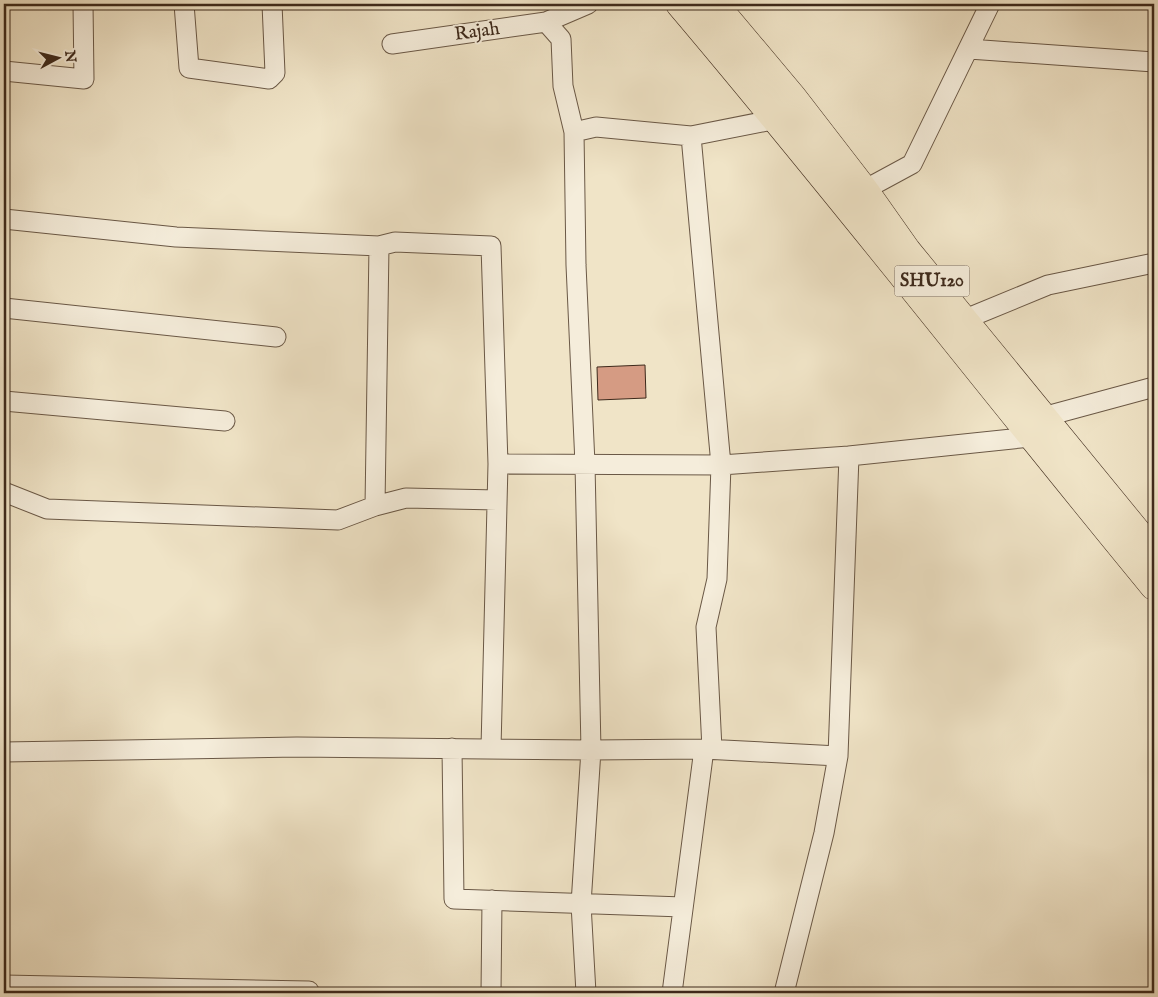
<svg xmlns="http://www.w3.org/2000/svg" width="1158" height="997" font-family="'IM FELL English',serif">
	<style>
		.building { fill: #d59b83; stroke: #3d291b }
		.lines { fill: none; stroke-linecap: round; stroke-linejoin: round }
		.minor-casing { stroke: #6a5846; stroke-width: 21 }
		.primary-casing { stroke: #3d291b; stroke-width: 29 }
		.minor { stroke: #f5eddb; stroke-width: 19 }
		.primary { stroke: #f0e4c7; stroke-width: 28 }
		.labels { text-anchor: middle; dominant-baseline: central; stroke-width: 4; stroke-linejoin: round; paint-order: stroke }
		.shield { fill: #f5eddb; stroke: #746455; stroke-width: 1 }
		.shield-label { font-size: 18px; font-weight: bold; fill: #3d291b }
		.street-label { font-size: 19px; fill: #3d291b; stroke: #f5eddb }
	</style>
	<rect width="100%" height="100%" fill="#f0e4c7"/>
	<filter id="stains"><feTurbulence type="fractalNoise" baseFrequency=".004" numOctaves="4"/><feColorMatrix values="0 0 0 0 .2 0 0 0 0 .09 0 0 0 0 .02 0 0 0 .5 -.17"/></filter>
	<radialGradient id="worn" r=".72"><stop offset=".6" stop-color="#630" stop-opacity="0"/><stop offset="1" stop-color="#630" stop-opacity=".3"/></radialGradient>
	<path class="building" d="M645,365l1,33 -48,2 -1,-33z"/>
	<g class="lines">
		<defs>
			<path id="minor" d="M184,4l5,64 80,11 6,-6 -3,-69
				M546,22l15,17 2,47 11,46 2,133 9,199 6,286 -10,154 5,89
				M392,44l154,-22 42,-18
				M969,49l185,13
				M4,71l80,8 -1,-75
				M777,119l-86,17 30,329 128,-9
				M574,132l22,-5 95,9
				M864,190l48,-26 78,-160
				M4,219l172,18 203,9 16,-4 96,4 7,218
				M4,308l272,29
				M963,320l85,-35 106,-22
				M4,401l221,20
				M1043,417l111,-30
				M4,492l43,17 291,11 37,-14 31,-8 91,2
				M375,506l4,-260
				M452,748l2,151 229,8
				M491,748l7,-284 223,1 -4,114 -11,48 6,122
				M4,752l293,-5 294,3 113,-1 134,7 11,-300 182,-19
				M4,985l305,6v2
				M491,993l1,-93
				M672,993l32,-244
				M784,993l40,-160 14,-77"/>
			<path id="primary" d="M680,4c162,191 315,389 474,582
				M714,4l79,94 71,92 43,61 247,302"/>
		</defs>
		<use href="#minor" class="minor-casing"/>
		<use href="#primary" class="primary-casing"/>
		<use href="#minor" class="minor"/>
		<use href="#primary" class="primary"/>
	</g>
	<g class="labels">
		<rect class="shield" x="894.5" y="265.5" width="75" height="31" rx="4"/>
		<g class="shield-label">
			<text x="932" y="281">SHU120</text>
		</g>
		<g class="street-label">
			<text transform="translate(477 32) rotate(-8)">Rajah</text>
		</g>
	</g>
	<rect width="1158" height="997" fill="none" stroke="#f0e4c7" stroke-width="20"/>
	<rect x="5" y="5" width="1148" height="987" fill="none" stroke="#3d291b" stroke-width="2.5"/>
	<rect x="10" y="10" width="1138" height="977" fill="none" stroke="#3d291b"/>
	<g transform="translate(58 58) rotate(83)" stroke="#f5eddb" stroke-width="4" paint-order="stroke">
	<path d="M0-4L9 19L0 12L-9 19Z" fill="#3d291b"/>
	<text y="-8" font-size="14" font-weight="bold" text-anchor="middle" fill="#3d291b">N</text>
	</g>
	<rect width="100%" height="100%" filter="url(#stains)"/>
	<rect width="100%" height="100%" fill="url(#worn)"/>
</svg>
